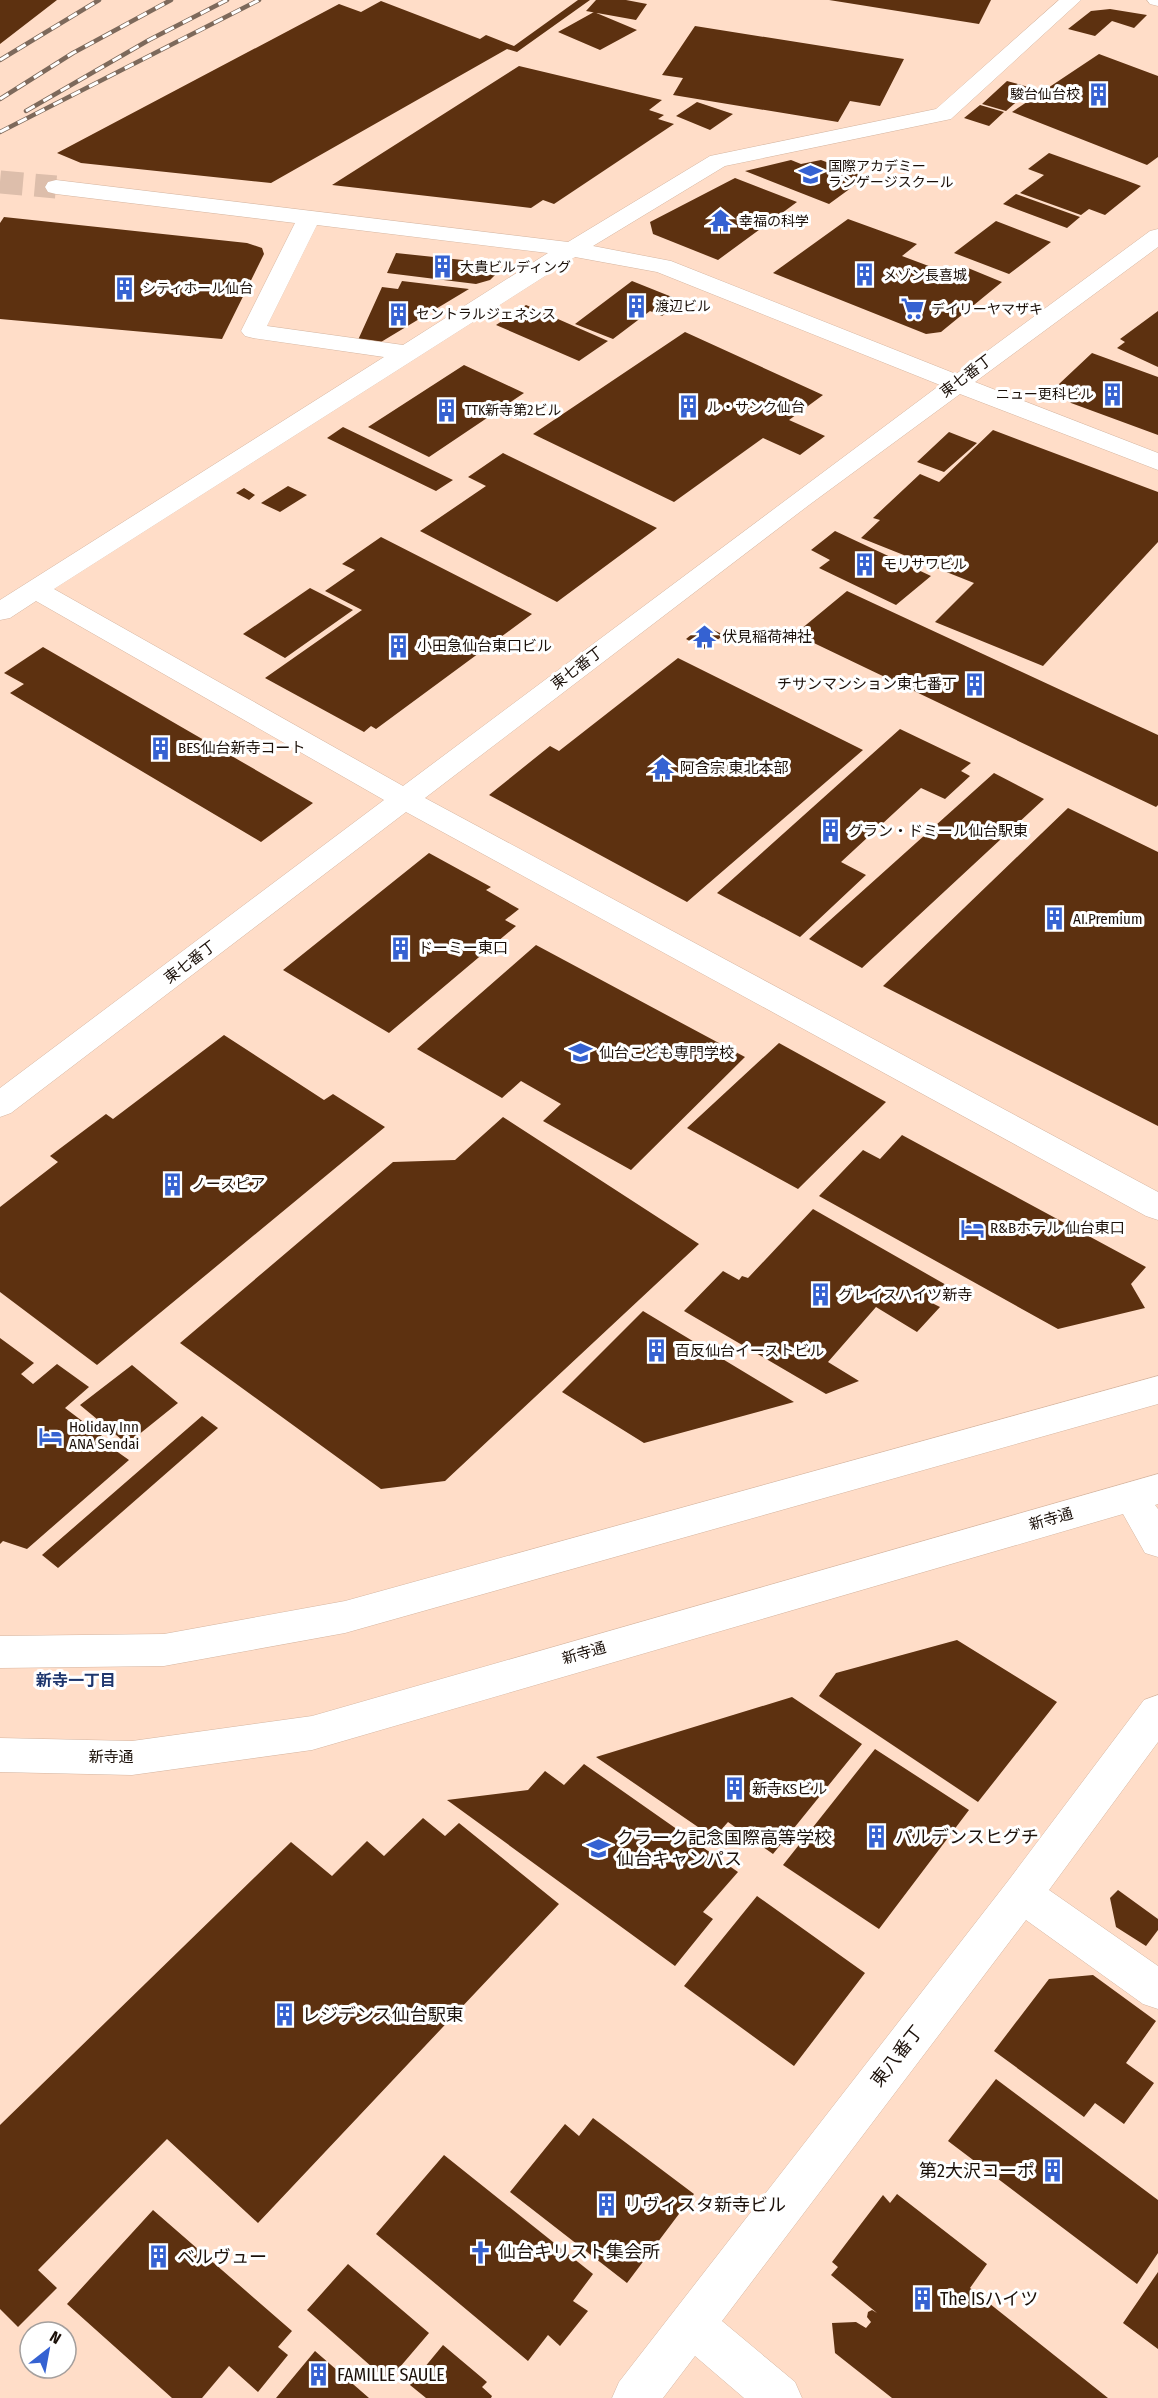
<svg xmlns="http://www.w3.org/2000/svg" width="1158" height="2398" font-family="'Fira Sans Condensed','Noto Sans JP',sans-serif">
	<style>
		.building { fill: #5d3110 }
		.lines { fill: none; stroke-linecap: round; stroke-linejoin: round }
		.minor-tunnel { stroke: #ddbeab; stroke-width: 23; stroke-dasharray: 23 12; stroke-linecap: butt }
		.minor-casing { stroke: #d5b5a0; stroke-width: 1 }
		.minor { fill: #fff; fill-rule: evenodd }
		.rail-casing { stroke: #7d695b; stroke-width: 4.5 }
		.rail { stroke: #fff; stroke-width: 3; stroke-dasharray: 10; stroke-linecap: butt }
		.labels { text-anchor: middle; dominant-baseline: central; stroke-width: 6; stroke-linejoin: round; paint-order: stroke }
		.far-poi-label { font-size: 14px; fill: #1b1009; stroke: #fff; text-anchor: start }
		.street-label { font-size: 15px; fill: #1b1009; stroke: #fff }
		.poi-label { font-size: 15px; fill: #1b1009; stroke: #fff; text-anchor: start }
		.neighbourhood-label { font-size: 16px; font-weight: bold; fill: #1e366d; stroke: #fff }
		.near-poi-label { font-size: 18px; fill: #1b1009; stroke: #fff; text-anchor: start }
		.near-street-label { font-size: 18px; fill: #1b1009; stroke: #fff }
	</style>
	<rect width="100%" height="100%" fill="#ffddc8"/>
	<path class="building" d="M0,0h57l-57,44z
		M578,0h12l-73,52 -10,-3 -236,134 -190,-20 -24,-10 282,-149 22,8 20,-11 99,38 6,-4 28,11z
		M596,0h30l21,4 -11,16 -50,-9z
		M829,0h162l-12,24z
		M1110,9l37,6 -13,13 -22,-7 -17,15 -27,-7 23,-18z
		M594,12l43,18 -37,20 -42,-18z
		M695,26l209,33 -24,47 -30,-5 -12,21 -165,-27 10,-17 -21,-3z
		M1099,54l59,22v81l-11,8 -135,-53z
		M519,66l143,34 -13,10 15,5 -6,4 16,5 -120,80 -11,-4 -12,8 -199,-23z
		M1007,81l25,7 -26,23 -24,-7z
		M697,102l36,12 -23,16 -34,-14z
		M980,105l24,7 -15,14 -25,-8z
		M1049,153l76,27 16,6 -36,29 -16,-6 -8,6 -61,-22 24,-18 -16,-6z
		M791,160l10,4 20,-4 45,17 -37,27 -84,-33z
		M735,178l62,24 -79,58 -65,-26 -3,-12z
		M1016,194l64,23 -13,11 -64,-24z
		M4,217l243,26 15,5 2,6 -42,85 -222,-20v-96z
		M848,219l69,25 -15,12 56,21 10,-9 34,14 -61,50 -15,2 -153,-61z
		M996,221l55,21 -42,32 -55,-21z
		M396,253l95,10 8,8 -9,9 -14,4 -89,-11z
		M402,281l67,8 -88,53 -23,-2 24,-53 16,2z
		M632,281l50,20 -20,15 -12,-5 -37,28 -38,-15z
		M526,305l82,36 -29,20 -83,-36z
		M1158,311v56l-41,-19 8,-6 -5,-3z
		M685,332l138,63 -34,25 36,16 -25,19 -37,-17 -89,64 -141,-68z
		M1092,353l66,24v58l-87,-32 -12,-19z
		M464,365l60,28 -95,64 -61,-30z
		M343,427l110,53 -17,11 -109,-53z
		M993,430l165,62v50l-115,124 -108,-44 39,-39 -113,-45 19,-18 -7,-2 47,-44 19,8z
		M949,432l28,11 -33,29 -27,-10z
		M503,453l154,75 -100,74 -137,-71 66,-45 -18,-9z
		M288,486l19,9 -27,17 -19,-9z
		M244,488l11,7 -6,5 -13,-7z
		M835,531l96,45 -35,29 -77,-37 11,-8 -19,-10z
		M381,537l151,77 -156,115 -5,-3 -7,6 -99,-54 97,-68 -37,-19 30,-21 -13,-6z
		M310,588l43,22 -68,48 -42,-24z
		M847,591l311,144v70l-2,2 -361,-173z
		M703,625l21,10 -19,14 -19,-10z
		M43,647l270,156 -52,39 -251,-149 14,-9 -20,-11z
		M678,658l185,92 -176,152 -198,-107 61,-49 9,5z
		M900,729l71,34 -10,8 9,5 -25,23 -24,-11 -80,74 25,13 -66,62 -83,-44z
		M994,773l50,26 -182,169 -53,-29z
		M1068,808l90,44v274l-275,-140z
		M429,853l62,34 -5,3 33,19 -14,11 11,6 -127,107 -106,-63z
		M536,945l209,112 -114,113 -88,-49 18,-17 -40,-23 -19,17 -85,-49z
		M224,1035l100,65 9,-6 52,33 -288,238 -97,-73v-85l58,-45 -8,-6 56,-42 7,5z
		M779,1043l107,59 -88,87 -111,-61z
		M503,1117l196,127 -254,237 -64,8 -201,-146 213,-181 62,-2z
		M902,1135l244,132 -15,17 14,24 -87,21 -239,-133 44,-46 17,9z
		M813,1209l135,77 -16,17 8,4 -23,25 -41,-25 -48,55 31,19 -33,13 -142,-83 39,-40 16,9 3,-4 6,2z
		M643,1311l151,91 -150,41 -82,-51z
		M0,1338l34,25 -13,11 12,10 24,-20 32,23 -24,21 49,37 -2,3 17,12 -102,89 -24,-8 -3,3z
		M132,1365l46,38 -51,41 -47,-39z
		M202,1416l16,12 -160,140 -16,-13z
		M957,1640l100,62 -79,100 -159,-106 17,-23z
		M792,1697l70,47 -89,110 -45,-32 -14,16 -118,-81z
		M875,1749l94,61 -90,119 -96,-64z
		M584,1764l154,108 -35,40 10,7 -38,47 -228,-166 81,-10 17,-19 19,14z
		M423,1818l22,18 14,-13 100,81 -301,319 -91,-84 -129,131 19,18 -39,39 -18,-18v-184l291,-283 41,34 35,-35 17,15z
		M1118,1890l40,29v11l-12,16 -30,-19 -6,-29z
		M757,1896l108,77 -71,93 -110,-80z
		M1093,1975l63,46 -30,42 28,20 -30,41 -29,-21 -11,14 -90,-66 55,-72z
		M996,2079l162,121v53l-21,31 -189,-143z
		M593,2118l101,76 -67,89 -117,-91 55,-68 14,12z
		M444,2155l149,119 -20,27 15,10 -28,35 -12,-11 -20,26 -152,-127z
		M897,2194l90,70 -17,24 138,110h-216l-57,-45 -3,-30 24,-1 10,6 5,-6 -4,-5 1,-5 4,-2 5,3 -46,-38 7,-8 -6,-5 51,-67 7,8z
		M153,2210l139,121 -14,16 10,8 -30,37 -29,-26 -27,32h-30l-105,-94z
		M348,2264l81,69 -41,48 -81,-71z
		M1158,2272v77l-35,-26z
		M443,2345l44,37 -5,5 10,9 -1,2h-65l-16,-13z
		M315,2351l54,47h-93z"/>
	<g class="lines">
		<path class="minor-tunnel" d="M0,182l56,5"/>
		<defs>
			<path id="minor" d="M1059,0h22l-130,119 -226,47 -132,80 78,15 285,113 194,-143 8,-2v18l-183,135 183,71v17l-198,-76 -151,111 -384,293 733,394v28l-12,-4 -740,-404 -395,301 -11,4v-29l384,-288 -348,-199 -26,17 -10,2v-20l384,-243 -131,-19 -8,-2 -4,-5 54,-108 -239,-29 -8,-2 -3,-5 3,-5 8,-2 512,62 142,-86 226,-47zM317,225l231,28 -145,92 -136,-19zM575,257l82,15 283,113 -537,401 -349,-197z
				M1147,0h11v6l-8,-2z
				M1158,1376v28l-813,229 -181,33 -164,2v-32l164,-2 181,-33z
				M1158,1474v30l-3,1 3,4v48l-13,-4 -22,-39 -811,236 -180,25 -132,-3v-34l132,3 180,-25z
				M1158,1695v47l-109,148 109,76v43l-15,-5 -117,-84 -304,401 73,61 7,16h-58l-49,-42 -32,42h-51l7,-16 389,-501 136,-181z"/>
		</defs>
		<use href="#minor" class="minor-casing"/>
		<use href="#minor" class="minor"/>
		<defs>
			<path id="rail" d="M0,60l99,-60
				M0,99l73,-46 98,-53
				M26,111l123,-71 78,-40
				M0,132l259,-132"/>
		</defs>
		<use href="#rail" class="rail-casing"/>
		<use href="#rail" class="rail"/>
	</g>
	<defs>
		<symbol id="building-bare" viewBox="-9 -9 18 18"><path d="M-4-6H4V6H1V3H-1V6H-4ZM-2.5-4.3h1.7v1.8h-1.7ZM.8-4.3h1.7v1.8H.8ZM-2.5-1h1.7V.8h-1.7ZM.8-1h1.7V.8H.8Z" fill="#3562d2" stroke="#fff" stroke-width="2.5" paint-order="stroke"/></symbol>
		<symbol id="school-bare" viewBox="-9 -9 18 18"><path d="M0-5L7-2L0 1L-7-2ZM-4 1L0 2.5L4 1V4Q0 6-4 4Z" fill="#3562d2" stroke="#fff" stroke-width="2.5" paint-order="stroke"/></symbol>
		<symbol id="temple-bare" viewBox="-9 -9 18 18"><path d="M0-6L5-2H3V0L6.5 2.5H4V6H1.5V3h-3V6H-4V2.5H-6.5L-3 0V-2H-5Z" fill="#3562d2" stroke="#fff" stroke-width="2.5" paint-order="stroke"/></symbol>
		<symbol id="supermarket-bare" viewBox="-9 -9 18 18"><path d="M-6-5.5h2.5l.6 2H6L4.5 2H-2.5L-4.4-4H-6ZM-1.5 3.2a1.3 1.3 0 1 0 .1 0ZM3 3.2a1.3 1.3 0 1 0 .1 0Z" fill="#3562d2" stroke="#fff" stroke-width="2.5" paint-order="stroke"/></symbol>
		<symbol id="hotel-bare" viewBox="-9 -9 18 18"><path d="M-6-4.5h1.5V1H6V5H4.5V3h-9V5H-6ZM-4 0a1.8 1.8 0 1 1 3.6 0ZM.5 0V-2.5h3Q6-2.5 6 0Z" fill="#3562d2" stroke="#fff" stroke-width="2.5" paint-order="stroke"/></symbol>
		<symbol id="church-bare" viewBox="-9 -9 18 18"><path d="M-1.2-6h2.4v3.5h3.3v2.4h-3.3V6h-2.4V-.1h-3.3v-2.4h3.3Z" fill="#3562d2" stroke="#fff" stroke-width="2.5" paint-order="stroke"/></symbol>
	</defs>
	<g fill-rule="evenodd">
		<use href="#building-bare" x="1082" y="78" width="33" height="33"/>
		<use href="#school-bare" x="794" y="158" width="33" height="33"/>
		<use href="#temple-bare" x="704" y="204" width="33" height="33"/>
		<use href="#building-bare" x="426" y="250" width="33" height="33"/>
		<use href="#building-bare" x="848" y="258" width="33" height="33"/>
		<use href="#building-bare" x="108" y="272" width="33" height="33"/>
		<use href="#building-bare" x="620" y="290" width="33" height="33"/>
		<use href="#supermarket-bare" x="896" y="292" width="33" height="33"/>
		<use href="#building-bare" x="382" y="298" width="33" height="33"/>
		<use href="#building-bare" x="1096" y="378" width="33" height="33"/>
		<use href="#building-bare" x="672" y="390" width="33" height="33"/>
		<use href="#building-bare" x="430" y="394" width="33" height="33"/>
		<use href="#building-bare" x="848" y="548" width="33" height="33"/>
		<use href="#temple-bare" x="688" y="620" width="33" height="33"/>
		<use href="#building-bare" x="382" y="630" width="33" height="33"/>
		<use href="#building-bare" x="958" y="668" width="33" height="33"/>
		<use href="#building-bare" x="144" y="732" width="33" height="33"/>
		<use href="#temple-bare" x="646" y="752" width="33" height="33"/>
		<use href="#building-bare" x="814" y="814" width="33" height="33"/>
		<use href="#building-bare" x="1038" y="902" width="33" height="33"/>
		<use href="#building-bare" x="384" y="932" width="33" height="33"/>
		<use href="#school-bare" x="564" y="1036" width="33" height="33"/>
		<use href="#building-bare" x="156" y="1168" width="33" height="33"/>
		<use href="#hotel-bare" x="956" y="1212" width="33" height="33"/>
		<use href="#building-bare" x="804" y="1278" width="33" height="33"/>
		<use href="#building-bare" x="640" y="1334" width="33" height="33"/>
		<use href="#hotel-bare" x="34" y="1420" width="33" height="33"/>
		<use href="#building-bare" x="718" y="1772" width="33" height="33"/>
		<use href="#building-bare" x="860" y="1820" width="33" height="33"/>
		<use href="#school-bare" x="582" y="1832" width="33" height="33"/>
		<use href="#building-bare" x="268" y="1998" width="33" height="33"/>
		<use href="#building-bare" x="1036" y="2154" width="33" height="33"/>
		<use href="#building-bare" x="590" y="2188" width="33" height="33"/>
		<use href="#church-bare" x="464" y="2236" width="33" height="33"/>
		<use href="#building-bare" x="142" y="2240" width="33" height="33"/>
		<use href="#building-bare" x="906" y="2282" width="33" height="33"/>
		<use href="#building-bare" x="302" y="2358" width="33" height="33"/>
	</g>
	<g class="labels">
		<g class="far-poi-label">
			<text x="1080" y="94" text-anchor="end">駿台仙台校</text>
			<text x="828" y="166">国際アカデミー<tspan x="828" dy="16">ランゲージスクール</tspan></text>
			<text x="739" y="221">幸福の科学</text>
			<text x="460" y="267">大貴ビルディング</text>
			<text x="883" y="275">メゾン長喜城</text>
			<text x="142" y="288">シティホール仙台</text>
			<text x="655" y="306">渡辺ビル</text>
			<text x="931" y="309">デイリーヤマザキ</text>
			<text x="416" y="314">セントラルジェネシス</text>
			<text x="1094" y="394" text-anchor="end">ニュー更科ビル</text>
			<text x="707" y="407">ル・サンク仙台</text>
			<text x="465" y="410">TTK新寺第2ビル</text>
			<text x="883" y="564">モリサワビル</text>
		</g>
		<g class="street-label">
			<text transform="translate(966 376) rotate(-37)">東七番丁</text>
			<text transform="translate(577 668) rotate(-37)">東七番丁</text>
			<text transform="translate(190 962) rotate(-37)">東七番丁</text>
			<text transform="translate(1051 1519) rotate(-16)">新寺通</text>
			<text transform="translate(584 1653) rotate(-16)">新寺通</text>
			<text x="111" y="1757">新寺通</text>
		</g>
		<g class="poi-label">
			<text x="722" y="637">伏見稲荷神社</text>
			<text x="417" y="646">小田急仙台東口ビル</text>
			<text x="957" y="684" text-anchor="end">チサンマンション東七番丁</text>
			<text x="178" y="748">BES仙台新寺コート</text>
			<text x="680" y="768">阿含宗 東北本部</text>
			<text x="848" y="831">グラン・ドミール仙台駅東</text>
			<text x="1073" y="919">AI.Premium</text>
			<text x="418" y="948">ドーミー東口</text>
			<text x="599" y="1053">仙台こども専門学校</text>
			<text x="191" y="1184">ノースピア</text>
			<text x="990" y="1228">R&amp;Bホテル 仙台東口</text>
			<text x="838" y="1295">グレイスハイツ新寺</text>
			<text x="675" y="1351">百反仙台イーストビル</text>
			<text x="69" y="1427">Holiday Inn<tspan x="69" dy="17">ANA Sendai</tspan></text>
			<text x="752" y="1789">新寺KSビル</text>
		</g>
		<g class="neighbourhood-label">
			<text x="76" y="1680">新寺一丁目</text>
		</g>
		<g class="near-poi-label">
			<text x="895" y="1837">パルデンスヒグチ</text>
			<text x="616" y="1838">クラーク記念国際高等学校<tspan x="616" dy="21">仙台キャンパス</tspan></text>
			<text x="302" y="2015">レジデンス仙台駅東</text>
			<text x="1035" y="2171" text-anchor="end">第2大沢コーポ</text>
			<text x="624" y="2205">リヴィスタ新寺ビル</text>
			<text x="498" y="2252">仙台キリスト集会所</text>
			<text x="177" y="2257">ベルヴュー</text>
			<text x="940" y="2299">The ISハイツ</text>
			<text x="337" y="2375">FAMILLE SAULE</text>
		</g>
		<g class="near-street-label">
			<text transform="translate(897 2056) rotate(-52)">東八番丁</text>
		</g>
	</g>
	<g transform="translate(48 2350) rotate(31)"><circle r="28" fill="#ffffff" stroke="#a49f9d" stroke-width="1.5"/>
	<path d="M0-4.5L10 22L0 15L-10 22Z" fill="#3562d2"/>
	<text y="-9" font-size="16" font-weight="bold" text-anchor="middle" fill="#1b1009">N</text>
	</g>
</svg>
